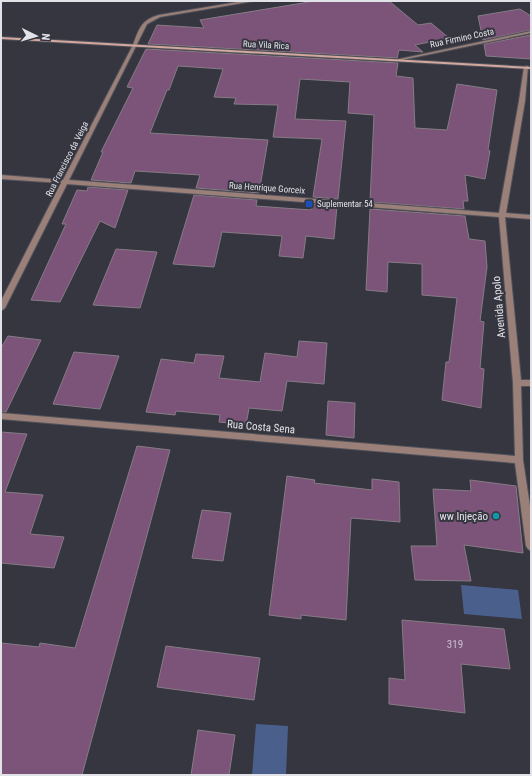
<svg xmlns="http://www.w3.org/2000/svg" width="532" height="776" font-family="'Roboto Condensed',sans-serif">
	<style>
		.water { fill: #4a5f8c }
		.building { fill: #7c5379; stroke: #867c85 }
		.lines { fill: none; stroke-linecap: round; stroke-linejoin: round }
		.street-casing { stroke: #52525b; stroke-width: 2 }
		.secondary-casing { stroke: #52525b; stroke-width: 2 }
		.street { fill: #9b8079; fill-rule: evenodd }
		.secondary { fill: #d3a89e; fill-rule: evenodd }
		.transit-dot { fill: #1a4fb4; stroke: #363640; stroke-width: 1.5 }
		.culture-dot { fill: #0f9aa8; stroke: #363640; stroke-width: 1.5 }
		.labels { text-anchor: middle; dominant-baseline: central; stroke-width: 4; stroke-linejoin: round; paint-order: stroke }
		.far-street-label { font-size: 9px; fill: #e2e3e9; stroke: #363640 }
		.far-poi-label { font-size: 9px; fill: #e2e3e9; stroke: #363640; text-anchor: start }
		.street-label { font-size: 11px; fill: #e2e3e9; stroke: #363640 }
		.poi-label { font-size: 11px; fill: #e2e3e9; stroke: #363640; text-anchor: end }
		.near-number-label { font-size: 11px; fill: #c8bfcd }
	</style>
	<rect width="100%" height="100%" fill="#363640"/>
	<path class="water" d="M461,585l57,5 4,29 -58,-5z
		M256,724l32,2 -2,49h-34z"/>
	<path class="building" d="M315,1h74l29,24 13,-2 18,15 -34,7 8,7 -24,-2 -2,8 -249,-14 9,-19 47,3 -4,-8z
		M520,9l11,7v14l-48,10 -5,-24z
		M531,35v24l-45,-3 -2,-12z
		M146,49l252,14 -2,13 17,2 2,50 32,2 10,-46 40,6 -9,60 2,1 -5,28 -20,-4 3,26h-5l1,8 -94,-7 4,-87 -26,-2 2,-31 -50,-3 -5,40 51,2 -8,78 -25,-2 9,-58 -49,-2 5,-32 -44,-1 2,-6 -22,-1 9,-28 -45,-3 -9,24h-2l-17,43 118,7 -9,53 -63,-5 4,-13 -65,-4 -4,12 -40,-3 12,-28h-2l32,-64 -6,-1z
		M88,187l40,3 -13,38 -15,-7 -40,81 -29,-2 35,-76h-4l15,-34 10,1z
		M194,195l63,5 -1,6 55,4 1,-6 25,2 -3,33 -28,-3 -3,22 -24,-2 3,-20 -60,-4 -8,35 -41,-3z
		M370,209l95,7 4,23 16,2 2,26 -7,54 4,1 -4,46 4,1 -3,39 -39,-8 4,-38h3l8,-64 -35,-3v-31l-34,-2 -1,30 -21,-2z
		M116,249l41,3 -17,56 -47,-3z
		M8,336l33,4 -35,72h-5v-64z
		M299,341l28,2 -3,41 -37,-3 -5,30 -33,-3 -3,17 -27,-3 1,-7 -44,-4 -1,4 -29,-3 15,-53 33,4 2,-9 28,2 -5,22 41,4 5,-29 32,4z
		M74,352l45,4 -19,53 -47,-5z
		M328,401l27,2 -1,35 -28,-3z
		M1,432l26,2 -22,58 38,3 -13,39 34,3 -10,31 -53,-5z
		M137,446l33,4 -88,325h-81v-132l38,4 1,-4 35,5z
		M287,476l28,4 -1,3 58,7v-11l27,3 1,40 -49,-4 -5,102 -45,-5v4l-32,-4z
		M470,480l46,6 7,67 -59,-8 7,36 -56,-1 -4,-34h26l-4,-57 38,2z
		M202,510l29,3 -8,48 -31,-3z
		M402,620l102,9 6,40 -49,-5 4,49 -76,-9v-26l16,2z
		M166,646l94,12 -6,42 -97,-13z
		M198,730l37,5 -6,40h-38z"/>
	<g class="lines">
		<defs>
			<path id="street" d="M244,1h10l-94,16 -13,7 -78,156 430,33 20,-112 5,-34 4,-1 -3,35 -19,112 25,2v4l-26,-2 16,163h10v6h-10l2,74 8,53v38l-3,-2 -2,-3 -11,-83 -514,-44v-6l514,43 -2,-73 -14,-166 -432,-33 -62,124 -4,3v-10l60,-118 -60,-4v-4l62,5 70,-135c6,-16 8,-25 26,-30z
				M531,31v2l-134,28 -2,-1z"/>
			<path id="secondary" d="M1,37l530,30v2l-530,-30z"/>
		</defs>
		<use href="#street" class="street-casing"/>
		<use href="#secondary" class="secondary-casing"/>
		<use href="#street" class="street"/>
		<use href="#secondary" class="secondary"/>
	</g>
	<rect class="transit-dot" x="305" y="200" width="8" height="8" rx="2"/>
	<circle class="culture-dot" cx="496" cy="516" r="4"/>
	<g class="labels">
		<g class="far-street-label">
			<text transform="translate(462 38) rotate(-12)">Rua Firmino Costa</text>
			<text transform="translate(266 45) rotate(3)">Rua Vila Rica</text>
			<text transform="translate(67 159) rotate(-63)">Rua Francisco da Veiga</text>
			<text transform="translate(267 188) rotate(4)">Rua Henrique Gorceix</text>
		</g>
		<g class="far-poi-label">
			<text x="317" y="204">Suplementar 54</text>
		</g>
		<g class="street-label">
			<text transform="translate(499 307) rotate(-95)">Avenida Apolo</text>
			<text transform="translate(261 427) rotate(5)">Rua Costa Sena</text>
		</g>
		<g class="poi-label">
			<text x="488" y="516">ww Injeção</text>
		</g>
		<g class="near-number-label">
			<text x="455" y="644">319</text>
		</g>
	</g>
	<rect width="532" height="776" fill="none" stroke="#e2e3e9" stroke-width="4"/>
	<g transform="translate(36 36) rotate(95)" stroke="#363640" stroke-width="3" paint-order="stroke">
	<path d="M0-3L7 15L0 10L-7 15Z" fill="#e2e3e9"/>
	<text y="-6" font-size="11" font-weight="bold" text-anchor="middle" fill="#e2e3e9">N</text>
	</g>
</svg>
